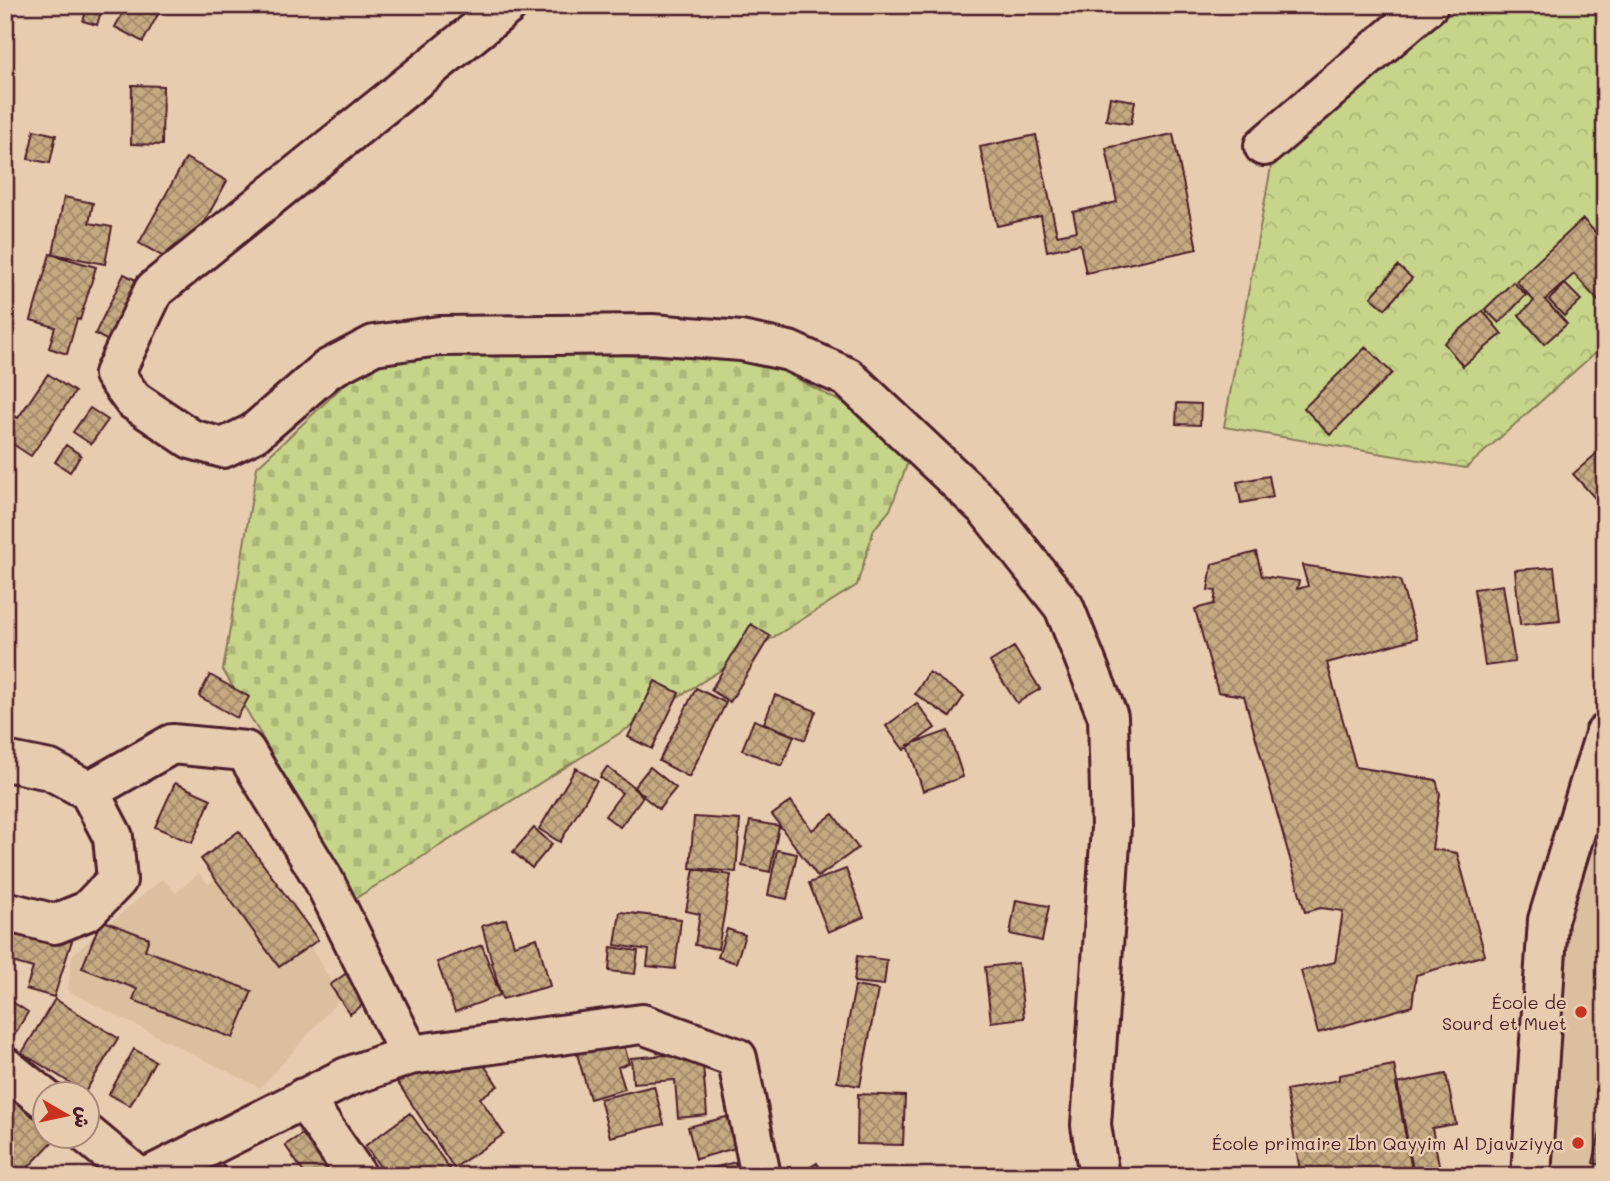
<svg xmlns="http://www.w3.org/2000/svg" width="1610" height="1181" font-family="Mali,'Playpen Sans Arabic',sans-serif">
	<style>
		.built { fill: #dbbf9f }
		.forest { fill: url(#forest-crowns); stroke: #887a5a; stroke-width: 2 }
		.cemetery { fill: url(#cemetery-stones); stroke: #887a5a; stroke-width: 2 }
		.building { fill: url(#building-cross-hatch); stroke: #4a1f2b; stroke-width: 2 }
		.lines { fill: none; stroke-linecap: round; stroke-linejoin: round }
		.minor-casing { stroke: #4a1f2b; stroke-width: 44 }
		.minor { stroke: #e8ccaf; stroke-width: 38 }
		.poi-dot { fill: #c8321e; stroke: #e8ccaf; stroke-width: 2.5 }
		.labels { text-anchor: middle; dominant-baseline: central; stroke-width: 5; stroke-linejoin: round; paint-order: stroke }
		.poi-label { font-size: 18px; fill: #4a1f2b; stroke: #e8ccaf; text-anchor: end }
	</style>
	<defs>
		<pattern id="forest-crowns" width="20" height="18" patternUnits="userSpaceOnUse" patternTransform="scale(1.75)"><rect width="20" height="18" fill="#c6d589"/><path d="M2 6a3 3 0 1 1 6 0M12 15a3 3 0 1 1 6 0" fill="none" stroke="#acb676"/></pattern>
		<pattern id="cemetery-stones" width="16" height="16" patternUnits="userSpaceOnUse" patternTransform="scale(1.75)"><rect width="16" height="16" fill="#c6d589"/><path d="M2 7V4a2 2 0 0 1 4 0v3zM10 15v-3a2 2 0 0 1 4 0v3z" fill="#acb676"/></pattern>
		<pattern id="building-cross-hatch" width="8" height="8" patternUnits="userSpaceOnUse" patternTransform="scale(1.75)"><rect width="8" height="8" fill="#c5a981"/><path d="M0 0l8 8M0 8l8-8" fill="none" stroke="#a2896a"/></pattern>
	</defs>
	<rect width="100%" height="100%" fill="#e8ccaf"/>
	<filter id="ink" filterUnits="userSpaceOnUse"><feTurbulence type="fractalNoise" baseFrequency=".0143" numOctaves="2"/><feDisplacementMap in="SourceGraphic" scale="14" xChannelSelector="R" yChannelSelector="G"/><feConvolveMatrix kernelMatrix="1 2 1 2 8 2 1 2 1" color-interpolation-filters="sRGB"/></filter>
	<g filter="url(#ink)">
		<path class="built" d="M1605,809v367h-54v-91l13,-146z
			M255,853l86,145 -81,90 -192,-97 4,-36 90,-76 14,14 23,-20 9,11z"/>
		<path class="forest" d="M1460,5h145v339l-139,124 -242,-41 48,-266z"/>
		<path class="cemetery" d="M518,351l199,8 54,6 74,39 64,55 -19,51 -16,19 -17,56 -501,313 -133,-228 34,-203 90,-85 34,-21z"/>
		<path class="building" d="M88,5h15l-6,20 -14,-4z
			M127,5h36l-20,37 -28,-15z
			M132,85l31,1 -1,59 -31,-1z
			M1110,97l25,4 -4,23 -25,-4z
			M34,130l22,5 -6,28 -22,-4z
			M1173,134l24,115 -111,24 -6,-29 -33,7 -6,-35 -44,10 -17,-79 56,-12 21,100 20,-4 -4,-19 44,-10 -11,-54z
			M186,158l41,23 -47,85 -41,-23z
			M64,197l29,6 -4,20 23,4 -7,37 -52,-10z
			M1583,219l22,24v56l-5,4 -26,-29 -29,26 22,24 -23,20 -25,-29 15,-14 -18,-20z
			M50,254l46,13 -16,53 -3,-1 -10,35 -18,-6 6,-21 -24,-7z
			M1398,266l14,12 -27,31 -14,-12z
			M124,274l20,10 -30,60 -19,-10z
			M1513,282l13,13 -27,28 -14,-14z
			M1565,284l16,16 -17,16 -15,-16z
			M1483,311l19,23 -39,32 -19,-23z
			M1366,347l26,26 -62,62 -26,-27z
			M48,374l27,18 -44,64 -26,-17v-30l13,9z
			M1177,403l24,1 -1,21 -24,-1z
			M90,408l18,12 -17,24 -18,-12z
			M66,445l15,10 -11,17 -15,-10z
			M1597,453l8,8v28l-10,9 -22,-24z
			M1269,476l4,21 -32,6 -4,-21z
			M1256,552l6,24 37,5 -2,8 11,-3 -6,-21 98,15 17,58 -90,25 29,104 80,13 4,14 -8,55 25,4 28,102 -69,20 -4,31 -94,27 -17,-62 34,-9 8,-51 -22,-3 -16,4 -61,-216 -26,-4 -23,-83 19,-5 2,-13 -8,-1 4,-26z
			M1554,567l6,54 -40,4 -5,-55z
			M1503,585l12,77 -30,4 -11,-77z
			M751,624l19,12 -40,66 -19,-12z
			M1014,647l26,42 -23,14 -27,-41z
			M929,672l35,24 -14,21 -35,-23z
			M210,675l39,22 -12,21 -38,-22z
			M655,681l24,12 -27,56 -24,-12z
			M696,688l30,15 -37,74 -30,-16z
			M775,695l41,16 -11,29 -41,-17z
			M917,703l18,25 -31,22 -18,-24z
			M754,720l40,16 -12,30 -40,-16z
			M948,731l15,46 -40,14 -15,-46z
			M607,767l37,28 -24,32 -15,-11 17,-23 -22,-16z
			M650,767l26,21 -17,21 -26,-21z
			M576,768l21,13 -37,61 -21,-13z
			M175,783l36,16 -19,44 -37,-16z
			M791,801l21,29 21,-16 25,34 -40,29 -46,-62z
			M694,817l46,3 -4,52 -46,-4z
			M750,821l29,5 -9,46 -28,-6z
			M534,828l18,16 -20,24 -19,-16z
			M239,831l79,109 -39,27 -78,-108z
			M777,850l20,4 -10,45 -19,-4z
			M694,869l37,6 -13,74 -23,-4 5,-31 -14,-3z
			M846,869l18,48 -36,15 -19,-49z
			M1016,900l33,6 -7,35 -32,-7z
			M5,912l68,25 -19,60 -28,-8 7,-21 -28,-8z
			M620,912l61,7 -6,50 -28,-3 2,-16 -34,-5z
			M506,919l8,26 23,-7 13,48 -48,13 -20,-73z
			M101,920l48,18 -4,12 107,41 -19,47 -100,-38 4,-11 -55,-21z
			M727,929l18,6 -9,28 -18,-6z
			M482,945l18,50 -45,17 -18,-50z
			M611,947l27,4 -3,23 -26,-3z
			M857,956l30,4 -3,25 -30,-3z
			M1018,963l6,55 -33,4 -6,-55z
			M355,967l20,29 -25,18 -20,-29z
			M855,986l23,4 -18,96 -23,-4z
			M5,997l23,15 -15,25 -8,-5z
			M55,999l63,39 -33,54 -63,-39z
			M615,1013l14,50 -11,4 7,22 -35,10 -21,-73z
			M464,1035l34,51 -18,12 24,36 -50,34 -58,-88z
			M134,1049l21,12 -25,45 -21,-12z
			M702,1052l5,63 -29,3 -3,-38 -42,3 -2,-25z
			M5,1064l41,38v34h12l-38,40h-15z
			M1394,1065l20,111h-113l-15,-86 53,-10v-5z
			M1446,1074l10,50 -24,4 9,47 -28,1 -17,-92z
			M654,1086l10,38 -54,13 -10,-38z
			M858,1094l47,2 -2,49 -46,-1z
			M315,1110l24,66h-33l-21,-31 19,-12 -8,-10z
			M410,1113l40,56 -9,7h-54l-22,-30z
			M730,1116l9,31 -43,12 -8,-32z
			M1603,1120h2v46l-12,-3z
			M210,1146l20,30h-68z
			M735,1162l3,14h-54z
			M817,1163l8,13h-28z"/>
		<g class="lines">
			<defs>
				<path id="minor" d="M508,5l-354,285 -40,84 19,26 58,39 32,9 31,-15 74,-64 46,-24 65,-9 213,-2 89,7 48,10 58,26 139,131 78,99 44,110 3,111 -20,297 8,51
					M1264,146l164,-141
					M5,761l45,9 39,21 24,46 4,43 -30,31 -32,13 -50,-13
					M89,791l83,-47 73,7 77,126 88,178
					M5,1067l41,33
					M303,1098l54,78
					M88,1135l49,41
					M150,1176l197,-99 63,-22 232,-31 95,34 24,118
					M1531,1176l17,-256 57,-186"/>
			</defs>
			<use href="#minor" class="minor-casing"/>
			<use href="#minor" class="minor"/>
		</g>
	</g>
	<g class="poi-dot">
		<circle cx="1581" cy="1012" r="7"/>
		<circle cx="1578" cy="1143" r="7"/>
	</g>
	<g class="labels">
		<g class="poi-label">
			<text x="1567" y="1002">École de<tspan x="1567" dy="21">Sourd et Muet</tspan></text>
			<text x="1564" y="1143">École primaire Ibn Qayyim Al Djawziyya</text>
		</g>
	</g>
	<rect width="1610" height="1181" fill="none" stroke="#e8ccaf" stroke-width="28"/>
	<rect x="14" y="14" width="1582" height="1153" fill="none" stroke="#4a1f2b" stroke-width="2.5" filter="url(#ink)"/>
	<g transform="translate(66 1115) rotate(99)"><circle r="33" fill="#e8ccaf" stroke="#a9877a" stroke-width="2"/>
	<path d="M0-5L12 26L0 18L-12 26Z" fill="#c8321e"/>
	<text y="-10" font-size="19" font-weight="bold" text-anchor="middle" fill="#4a1f2b">ش</text>
	</g>
</svg>
